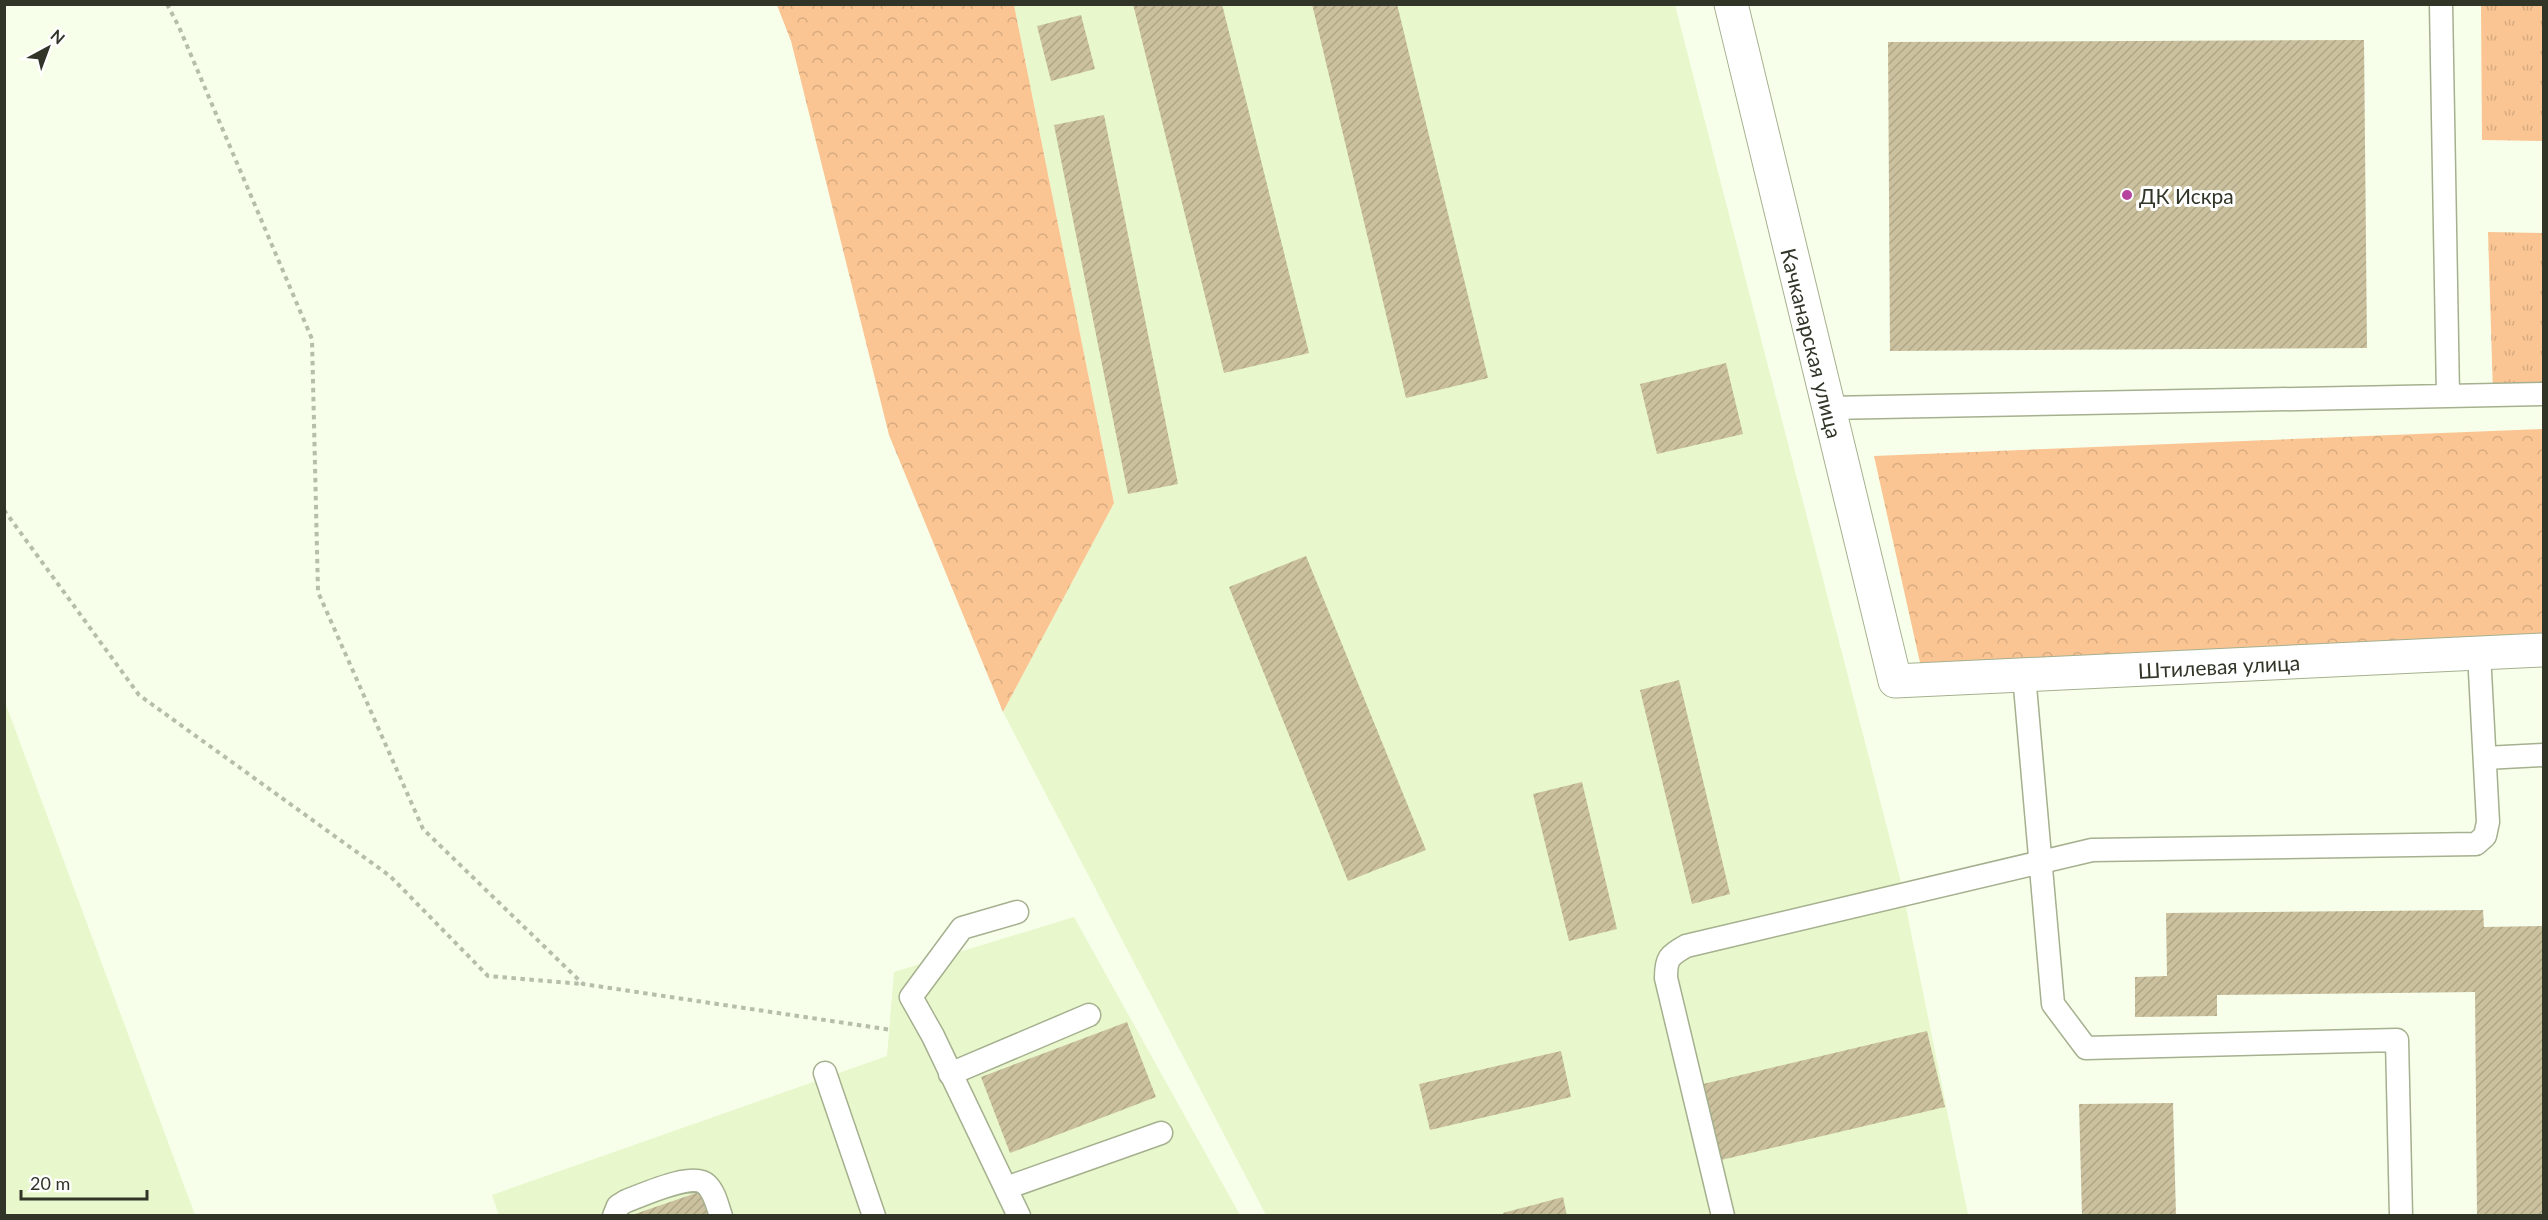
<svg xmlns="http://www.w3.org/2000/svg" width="2548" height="1220" font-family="Lato,sans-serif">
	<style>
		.built { fill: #e8f7cc }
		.grass { fill: url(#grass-tufts) }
		.forest { fill: url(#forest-crowns) }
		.building { fill: url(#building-hatch) }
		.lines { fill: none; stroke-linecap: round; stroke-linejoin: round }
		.service-casing { stroke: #a5b08f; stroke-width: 25 }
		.minor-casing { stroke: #a5b08f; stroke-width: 35 }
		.path { stroke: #b6bdab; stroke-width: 4; stroke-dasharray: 4.5 4.5; stroke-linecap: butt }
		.service { stroke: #fff; stroke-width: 22 }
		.minor { stroke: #fff; stroke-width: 33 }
		.poi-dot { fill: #b6449f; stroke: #fff; stroke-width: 2 }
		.labels { text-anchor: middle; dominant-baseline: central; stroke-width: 6; stroke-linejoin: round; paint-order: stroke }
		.poi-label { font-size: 21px; fill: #313528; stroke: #fff; text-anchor: start }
		.street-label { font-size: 21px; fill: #313528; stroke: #fff }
	</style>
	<defs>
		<pattern id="grass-tufts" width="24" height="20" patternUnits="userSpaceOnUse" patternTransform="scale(1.5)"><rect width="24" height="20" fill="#fac593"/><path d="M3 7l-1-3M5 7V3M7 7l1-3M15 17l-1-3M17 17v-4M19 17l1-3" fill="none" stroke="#d7aa7f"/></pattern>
		<pattern id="forest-crowns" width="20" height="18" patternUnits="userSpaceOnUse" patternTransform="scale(1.5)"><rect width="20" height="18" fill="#fac593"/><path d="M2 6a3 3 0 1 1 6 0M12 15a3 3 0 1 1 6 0" fill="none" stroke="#d7aa7f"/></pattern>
		<pattern id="building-hatch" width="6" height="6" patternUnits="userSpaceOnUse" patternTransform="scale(1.5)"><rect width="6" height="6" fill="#cbc19e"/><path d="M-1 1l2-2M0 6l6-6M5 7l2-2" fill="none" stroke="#afa688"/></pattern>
	</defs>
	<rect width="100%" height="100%" fill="#f7ffea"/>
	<path class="built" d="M1014,5h661l225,873 68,337h-702l-263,-503 111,-209z
		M5,702l190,513h-190z
		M1074,917l166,298 -741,1 -7,-21 395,-139 7,-84z"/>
	<path class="grass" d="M2481,5h62v136l-61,-1z
		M2488,232l55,1v157l-50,3z"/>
	<path class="forest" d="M777,5h237l100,498 -111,209 -114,-277 -98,-394z
		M2543,429v209l-622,29 -47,-211z"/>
	<path class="building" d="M1133,4h89l87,349 -85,20z
		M1312,4h85l91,374 -82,20z
		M1081,15l14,54 -44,12 -14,-55z
		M2364,40l3,308 -477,3 -2,-309z
		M1104,115l74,369 -50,10 -74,-369z
		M1726,363l17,71 -86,20 -17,-70z
		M1306,556l120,294 -78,31 -119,-294z
		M1679,680l51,214 -38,10 -52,-214z
		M1582,782l35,147 -48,12 -36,-147z
		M2483,910l1,17 60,-1v290h-67l-2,-224 -258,3v21l-82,1v-40l32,-1 -1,-63z
		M1127,1022l29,75 -146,56 -29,-76z
		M1927,1031l18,76 -228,54 -18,-76z
		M1561,1051l10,46 -141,33 -11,-46z
		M2173,1103l3,113h-94l-3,-112z
		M702,1191l9,25h-79v-1z
		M1563,1197l4,19h-63l-1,-3z"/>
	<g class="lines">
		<defs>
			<path id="service" d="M2441,4l7,392 96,-2
				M1828,408l620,-12
				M2024,675l29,329 33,44 311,-8 4,176
				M2485,758l59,-3
				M1017,912l-55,16 -51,69 22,39 86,180
				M825,1073l49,143
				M950,1074l139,-59
				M1006,1188l155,-55
				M614,1216l4,-10 8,-5c17,-6 68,-30 81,-16 8,8 10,20 14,31
				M1723,1216l-57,-238c0,-20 3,-22 20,-32l406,-96 384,-6 9,-8 3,-14 -9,-169"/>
			<path id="minor" d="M1731,4l164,677 649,-31"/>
		</defs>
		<use href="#service" class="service-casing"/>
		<use href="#minor" class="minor-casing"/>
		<path class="path" d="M167,4l12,23 133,312 6,253 105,237 160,155 309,46
			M4,510l135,185 251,181 98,100 94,8"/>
		<use href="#service" class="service"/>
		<use href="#minor" class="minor"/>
	</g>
	<circle class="poi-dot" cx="2127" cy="195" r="6"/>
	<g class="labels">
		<g class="poi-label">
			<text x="2139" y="195">ДК Искра</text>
		</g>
		<g class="street-label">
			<text transform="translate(1812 343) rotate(76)">Качканарская улица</text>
			<text transform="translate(2219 666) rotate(-3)">Штилевая улица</text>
		</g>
	</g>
	<rect width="2548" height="1220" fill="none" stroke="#313528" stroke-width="12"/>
	<g transform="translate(48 48) rotate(41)" stroke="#ffffff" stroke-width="4.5" paint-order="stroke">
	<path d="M0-4.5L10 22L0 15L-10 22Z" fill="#313528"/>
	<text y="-9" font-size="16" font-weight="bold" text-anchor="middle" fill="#313528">N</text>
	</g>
	<path d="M21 1190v9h126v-9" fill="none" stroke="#313528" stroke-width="3"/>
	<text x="30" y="1190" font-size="18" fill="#313528" stroke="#ffffff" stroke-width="4.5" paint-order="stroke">20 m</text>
</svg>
